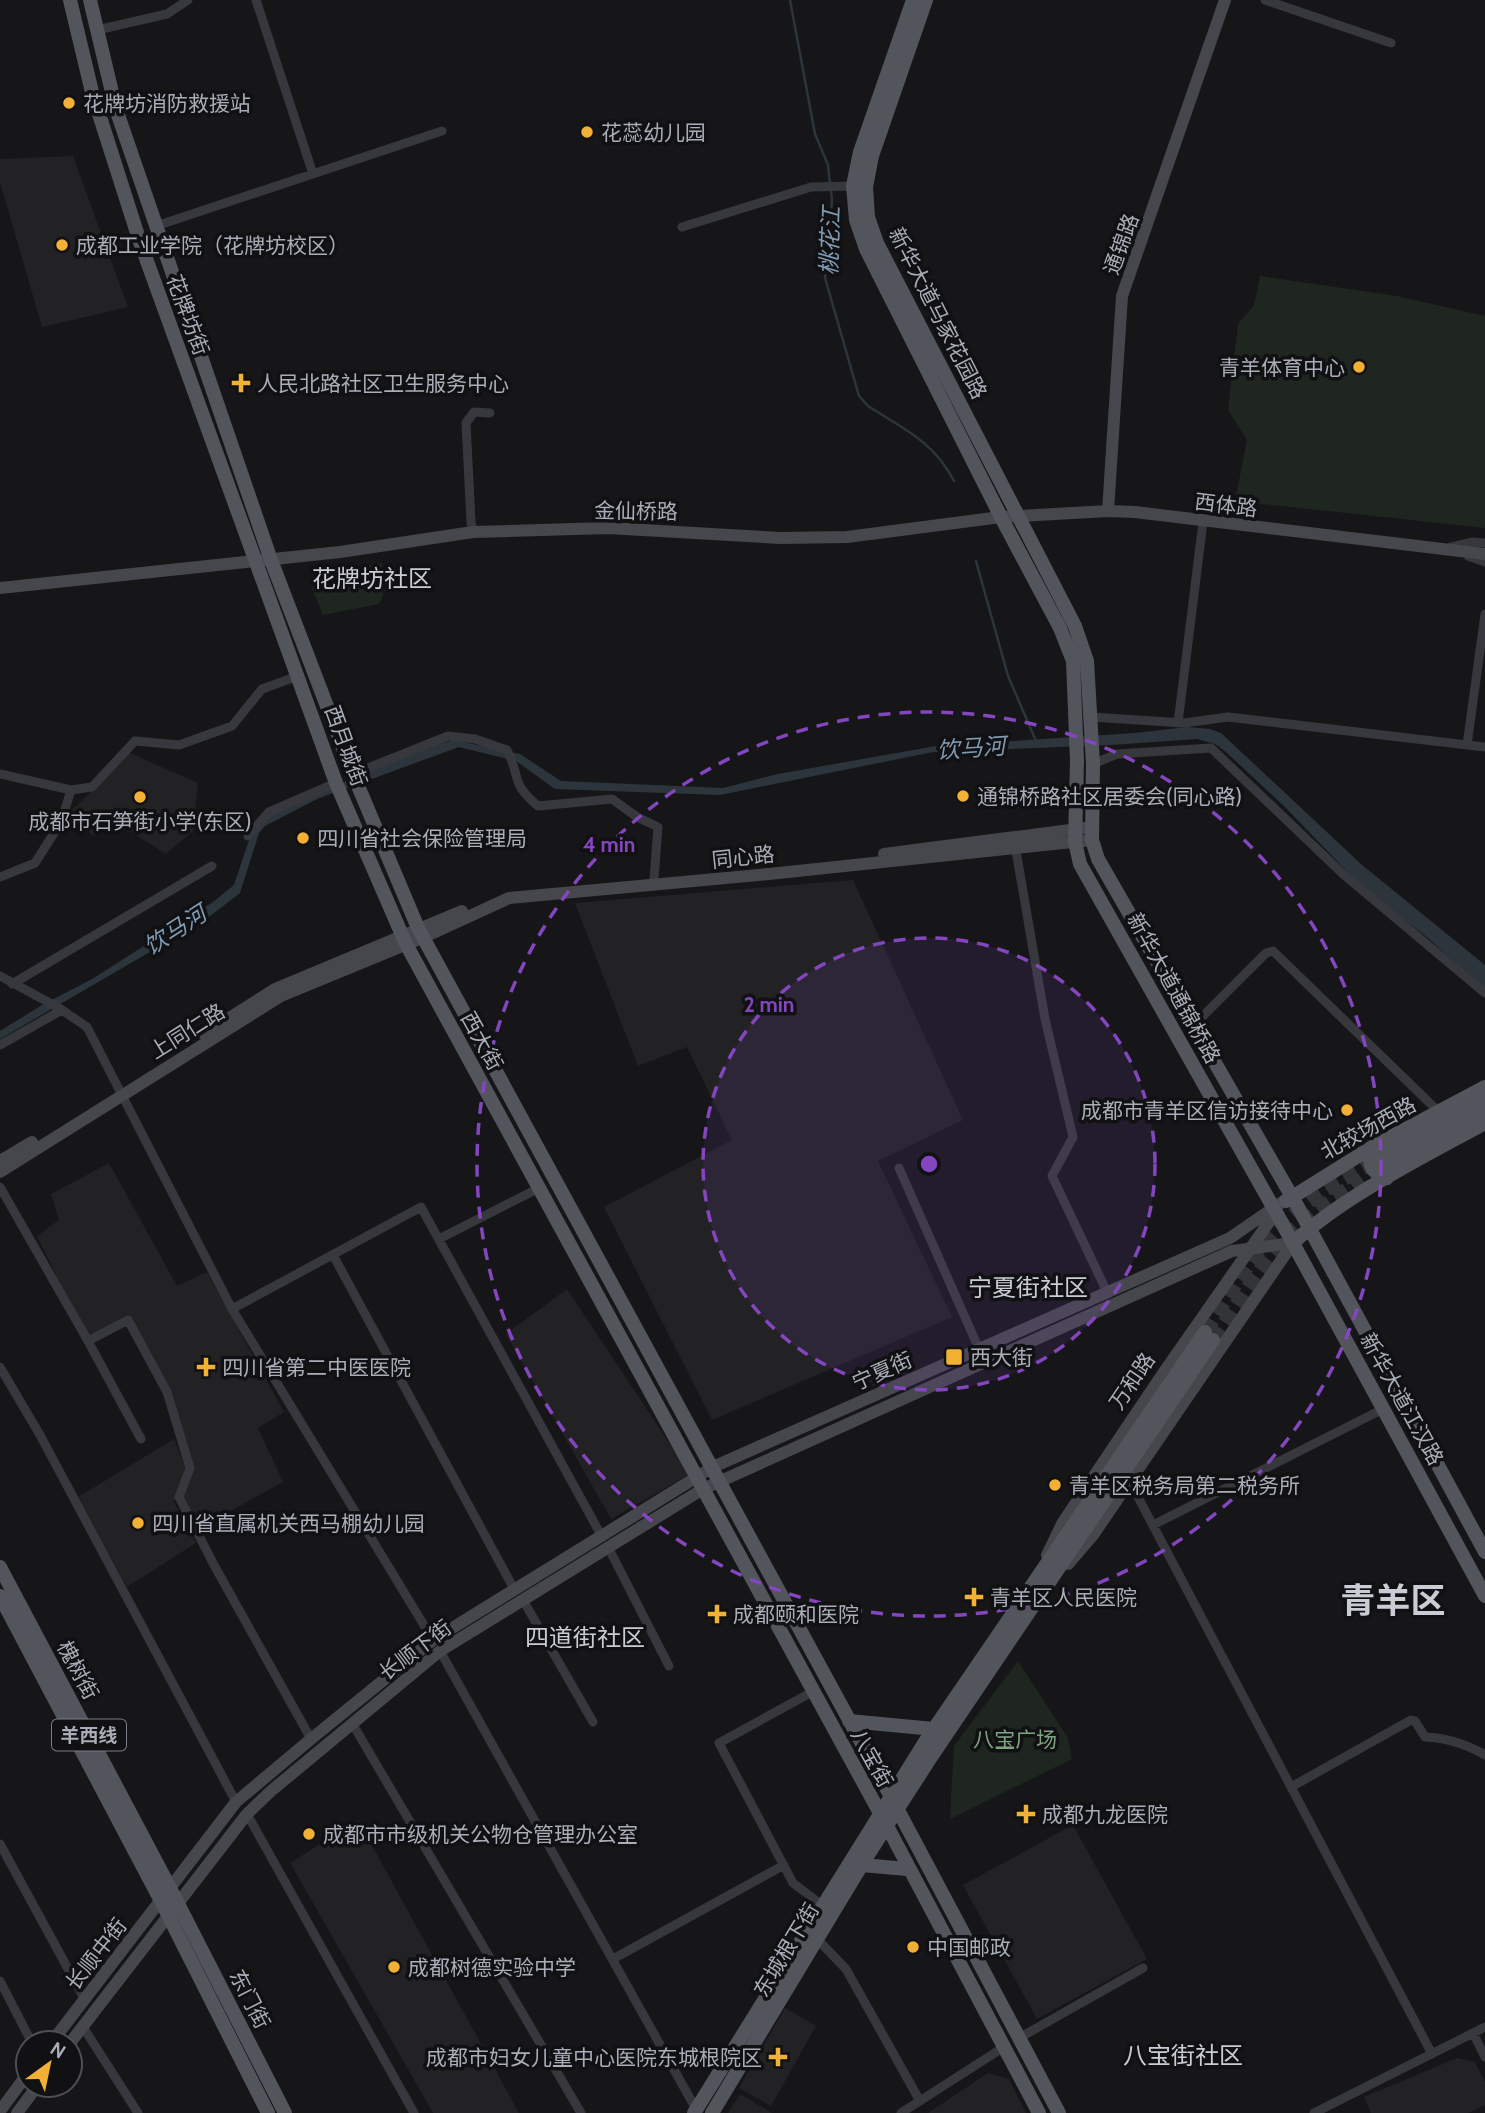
<svg xmlns="http://www.w3.org/2000/svg" width="1485" height="2113" font-family="Cabin,'Noto Sans SC',sans-serif">
	<style>
		.built { fill: #222225 }
		.green { fill: #1e261f }
		.water { fill: #2c353c }
		.lines { fill: none; stroke-linecap: round; stroke-linejoin: round }
		.stream { stroke: #2c353c; stroke-width: 2.5 }
		.primary-tunnel { stroke: #333438; stroke-width: 14; stroke-dasharray: 14 7; stroke-linecap: butt }
		.street { stroke: #37383d; stroke-width: 9 }
		.secondary { stroke: #45474d; stroke-width: 12 }
		.primary { stroke: #53555c; stroke-width: 14 }
		.ring { fill: none; stroke: #8446be; stroke-width: 3.5; stroke-dasharray: 12 9 }
		.poi-dot { fill: #f2b134; stroke: #111113; stroke-width: 2.5 }
		.labels { text-anchor: middle; dominant-baseline: central; stroke-width: 7; stroke-linejoin: round; paint-order: stroke }
		.shield { fill: #111113; stroke: #7b7e86; stroke-width: 2 }
		.shield-label { font-size: 19px; font-weight: bold; fill: #a8adb8 }
		.poi-label { font-size: 21px; fill: #a8adb8; stroke: #111113; text-anchor: start }
		.street-label { font-size: 21px; fill: #a8adb8; stroke: #111113 }
		.park-label { font-size: 21px; fill: #7fa381; stroke: #111113 }
		.water-label { font-size: 23px; font-style: italic; fill: #7f9bb3; stroke: #111113 }
		.quarter-label { font-size: 24px; fill: #c9ccd4; stroke: #111113 }
		.town-label { font-size: 35px; font-weight: bold; fill: #c9ccd4; stroke: #111113 }
		.centre { fill: #8446be; stroke: #111113; stroke-width: 3.5 }
		.ring-label { font-size: 21px; text-anchor: middle; font-weight: bold; fill: #8446be; stroke: #111113; stroke-width: 7; stroke-linejoin: round; paint-order: stroke }
	</style>
	<rect width="100%" height="100%" fill="#161618"/>
	<path class="built" d="M73,156l55,151 -86,20 -42,-145v-23z
		M130,753l68,30 -5,48 -27,23 -52,-33 -21,15 -23,-24z
		M853,880l110,240 -85,41 74,156 -240,103 -108,-213 128,-67 -45,-93 -49,19 -63,-163z
		M109,1163l68,123 30,-14 77,140 -26,16 25,54 -87,48 -17,-33 11,-29 -23,-76 -38,-72 -41,21 -51,-105 22,-16 -8,-26z
		M567,1289l123,185 -79,45 -105,-185z
		M174,1439l11,28 -11,35 22,41 -69,44 -49,-90z
		M358,1820l161,293h-86l-143,-250z
		M1073,1825l74,134 -110,60 -74,-134z
		M785,2008l31,18 -45,80 -32,-18z
		M1457,2058l18,4 10,20v23l-17,8h-97l-7,-16z
		M988,2073l21,6 17,34h-98z
		M740,2094l32,19h-44z"/>
	<path class="green" d="M1260,276l137,20 88,20v212l-250,-27 12,-61 -19,-30 10,-86 16,-19z
		M382,563l1,33 -4,8 -56,11 -11,-27 10,-15z
		M1018,1661l50,77 4,21 -122,60 4,-73z"/>
	<path class="water" d="M1188,727l22,2 11,4 140,131 124,101v25l-57,-52 -65,-50 -78,-81 -59,-55 -11,-8 -18,-5 -86,6 -178,7 -213,43 -165,-6 -39,-28 -57,-14 -142,52 -52,27 -6,7 -19,60 -35,27 -205,119v-8l42,-26 50,-26 121,-77 21,-17 14,-42 7,-14 11,-14 161,-68 27,-7 66,14 41,27 162,7 55,-14 158,-28 199,-13z"/>
	<g class="lines">
		<path class="stream" d="M790,0l25,134 13,31 2,19
			M831,191l1,10 -7,77 34,118 9,10c36,23 66,36 86,75
			M976,561l32,115 28,65"/>
		<path class="primary-tunnel" d="M1205,1332c26,-38 49,-82 83,-113 27,-25 59,-42 91,-59
			M1213,1340c26,-38 50,-81 84,-113 20,-18 43,-33 65,-48"/>
		<path class="street" d="M256,0l57,174
			M1265,0l126,43
			M97,30l70,-16 21,-14
			M156,226l286,-95
			M682,227l129,-40 42,-1
			M473,532l-2,-10 -5,-99 8,-11 16,1
			M1451,547l22,-5 12,1
			M1468,556l17,6
			M1091,717l93,6 44,-6 257,30
			M1178,723l25,-201
			M1467,745l18,-131
			M1093,764l24,-10 94,-6 132,126 142,119
			M0,774l71,16
			M353,774l95,-38 27,3 32,11c14,27 3,33 31,56l74,-7 25,18 21,10 -4,52
			M248,836l21,-24 67,-29
			M1015,845l30,174 28,118 -21,39 55,116
			M0,877l35,-14 26,-41 10,-32 21,-3 43,-46 44,4 53,-19 30,-37 36,-13
			M0,976l59,32 28,19 145,282 201,331
			M12,984l200,-118
			M1193,1026l73,-73 7,-2 166,161
			M0,1045l62,-35
			M899,1168l80,181
			M0,1187l88,154 40,-21 39,72 23,76 -11,29 35,68 97,174
			M439,1239l100,-51
			M333,1255l181,334
			M232,1309l189,-102 180,328
			M88,1341l53,98
			M0,1367l40,68 196,367
			M1130,1482l302,572
			M1153,1525l230,-116
			M608,1547l61,119
			M523,1600l70,122
			M440,1651l256,458
			M812,1692l-93,51 74,140 29,22
			M352,1723l229,390
			M1291,1787l120,-67 4,1 10,16c22,1 41,7 60,18
			M247,1814l167,299
			M0,1844l85,156
			M817,1939l29,30 74,132
			M613,1959l171,-94
			M0,1981l32,62
			M83,2027l55,86
			M1473,2033l12,24
			M1019,2038l124,-70
			M901,2113l103,-66
			M1314,2113l171,-86"/>
		<path class="secondary" d="M1108,511l14,-215 103,-296
			M0,588l340,-36 133,-20 135,-4 172,10 67,-1 154,-20 107,-6 27,1 350,42
			M884,854l201,-26
			M204,1034l71,-45 187,-78
			M0,1161l32,-19
			M0,1172l281,-176 141,-58 87,-40 260,-24 323,-34
			M1047,1555l16,-33 103,-153 110,-157
			M1068,1564l25,-29 200,-292
			M51,2043l185,-241 75,-63 122,-99 280,-173 517,-229 61,-42
			M70,2043l177,-229 24,-23 169,-140 263,-162 529,-238 61,-8
			M0,2111l28,-38
			M17,2113l21,-28"/>
		<path class="primary" d="M70,0l22,92 47,147 197,544 70,161 481,882 152,287
			M90,0l26,109 155,451 82,214 65,154 472,867 169,318
			M913,0l-53,152 -7,34 3,34 10,29 135,268 59,111 13,33 4,100 -2,81 5,22 202,359 203,373
			M926,0l-54,156 -6,31 2,30 9,26 198,383 12,35 6,103 -1,76 6,19 201,350 186,343
			M1374,1146c-8,15 -4,27 13,32
			M1380,1159l105,-60
			M1384,1168l101,-56
			M1286,1201l88,-55 111,-59
			M1293,1243c51,-47 130,-86 192,-120
			M0,1567l170,321 115,225
			M0,1596l161,305 107,212
			M849,1721l85,8
			M862,1865l45,4
			M694,2113l231,-371 280,-410
			M712,2113l154,-255 65,-101 282,-417"/>
	</g>
	<circle cx="929" cy="1164" r="226" fill="#8446be" fill-opacity=".12"/>
	<g class="ring">
		<circle cx="929" cy="1164" r="226"/>
		<circle cx="929" cy="1164" r="452"/>
	</g>
	<g class="poi-dot">
		<circle cx="69" cy="103" r="7"/>
		<circle cx="587" cy="132" r="7"/>
		<circle cx="62" cy="245" r="7"/>
		<circle cx="1359" cy="367" r="7"/>
		<path d="M237.5 372.5h7v7h7v7h-7v7h-7v-7h-7v-7h7z"/>
		<circle cx="963" cy="796" r="7"/>
		<circle cx="140" cy="797" r="7"/>
		<circle cx="303" cy="838" r="7"/>
		<circle cx="1347" cy="1110" r="7"/>
		<rect x="945" y="1348" width="18" height="18" rx="3.5"/>
		<path d="M202.5 1356.5h7v7h7v7h-7v7h-7v-7h-7v-7h7z"/>
		<circle cx="1055" cy="1485" r="7"/>
		<circle cx="138" cy="1523" r="7"/>
		<path d="M970.5 1586.5h7v7h7v7h-7v7h-7v-7h-7v-7h7z"/>
		<path d="M713.5 1603.5h7v7h7v7h-7v7h-7v-7h-7v-7h7z"/>
		<path d="M1022.5 1803.5h7v7h7v7h-7v7h-7v-7h-7v-7h7z"/>
		<circle cx="309" cy="1834" r="7"/>
		<circle cx="913" cy="1947" r="7"/>
		<circle cx="394" cy="1967" r="7"/>
		<path d="M774.5 2046.5h7v7h7v7h-7v7h-7v-7h-7v-7h7z"/>
	</g>
	<g class="labels">
		<rect class="shield" x="52" y="1719.5" width="74" height="31" rx="5"/>
		<g class="shield-label">
			<text x="89" y="1735">羊西线</text>
		</g>
		<g class="poi-label">
			<text x="83" y="103">花牌坊消防救援站</text>
			<text x="601" y="132">花蕊幼儿园</text>
			<text x="76" y="245">成都工业学院（花牌坊校区）</text>
			<text x="1345" y="367" text-anchor="end">青羊体育中心</text>
			<text x="257" y="383">人民北路社区卫生服务中心</text>
			<text x="977" y="796">通锦桥路社区居委会(同心路)</text>
			<text x="140" y="821" text-anchor="middle">成都市石笋街小学(东区)</text>
			<text x="317" y="838">四川省社会保险管理局</text>
			<text x="1333" y="1110" text-anchor="end">成都市青羊区信访接待中心</text>
			<text x="970" y="1357">西大街</text>
			<text x="222" y="1367">四川省第二中医医院</text>
			<text x="1069" y="1485">青羊区税务局第二税务所</text>
			<text x="152" y="1523">四川省直属机关西马棚幼儿园</text>
			<text x="990" y="1597">青羊区人民医院</text>
			<text x="733" y="1614">成都颐和医院</text>
			<text x="1042" y="1814">成都九龙医院</text>
			<text x="323" y="1834">成都市市级机关公物仓管理办公室</text>
			<text x="927" y="1947">中国邮政</text>
			<text x="408" y="1967">成都树德实验中学</text>
			<text x="762" y="2057" text-anchor="end">成都市妇女儿童中心医院东城根院区</text>
		</g>
		<g class="street-label">
			<text transform="translate(1121 244) rotate(-70)">通锦路</text>
			<text transform="translate(938 313) rotate(63)">新华大道马家花园路</text>
			<text transform="translate(188 315) rotate(70)">花牌坊街</text>
			<text transform="translate(1226 505) rotate(7)">西体路</text>
			<text transform="translate(636 511) rotate(1)">金仙桥路</text>
			<text transform="translate(346 746) rotate(70)">西月城街</text>
			<text transform="translate(743 857) rotate(-6)">同心路</text>
			<text transform="translate(1174 988) rotate(61)">新华大道通锦桥路</text>
			<text transform="translate(187 1031) rotate(-32)">上同仁路</text>
			<text transform="translate(482 1041) rotate(61)">西大街</text>
			<text transform="translate(1368 1128) rotate(-29)">北较场西路</text>
			<text transform="translate(882 1371) rotate(-24)">宁夏街</text>
			<text transform="translate(1132 1381) rotate(-56)">万和路</text>
			<text transform="translate(1402 1399) rotate(61)">新华大道江汉路</text>
			<text transform="translate(415 1650) rotate(-37)">长顺下街</text>
			<text transform="translate(78 1670) rotate(62)">槐树街</text>
			<text transform="translate(872 1758) rotate(61)">八宝街</text>
			<text transform="translate(786 1950) rotate(-59)">东城根下街</text>
			<text transform="translate(96 1954) rotate(-52)">长顺中街</text>
			<text transform="translate(250 1999) rotate(63)">东门街</text>
		</g>
		<g class="park-label">
			<text x="1015" y="1739">八宝广场</text>
		</g>
		<g class="water-label">
			<text transform="translate(830 241) rotate(-88)">桃花江</text>
			<text transform="translate(971 748) rotate(-4)">饮马河</text>
			<text transform="translate(175 930) rotate(-33)">饮马河</text>
		</g>
		<g class="quarter-label">
			<text x="372" y="578">花牌坊社区</text>
			<text x="1028" y="1287">宁夏街社区</text>
			<text x="585" y="1637">四道街社区</text>
			<text x="1183" y="2055">八宝街社区</text>
		</g>
		<g class="town-label">
			<text x="1393" y="1600">青羊区</text>
		</g>
	</g>
	<circle cx="929" cy="1164" r="10" class="centre"/>
	<g class="ring-label">
		<text x="609" y="852">4 min</text>
		<text x="769" y="1012">2 min</text>
	</g>
	<g transform="translate(49 2064) rotate(33)"><circle r="33" fill="#111113" stroke="#4d4f55" stroke-width="2"/>
	<path d="M0-5L12 26L0 18L-12 26Z" fill="#f2b134"/>
	<text y="-10" font-size="19" font-weight="bold" text-anchor="middle" fill="#a8adb8">N</text>
	</g>
</svg>
